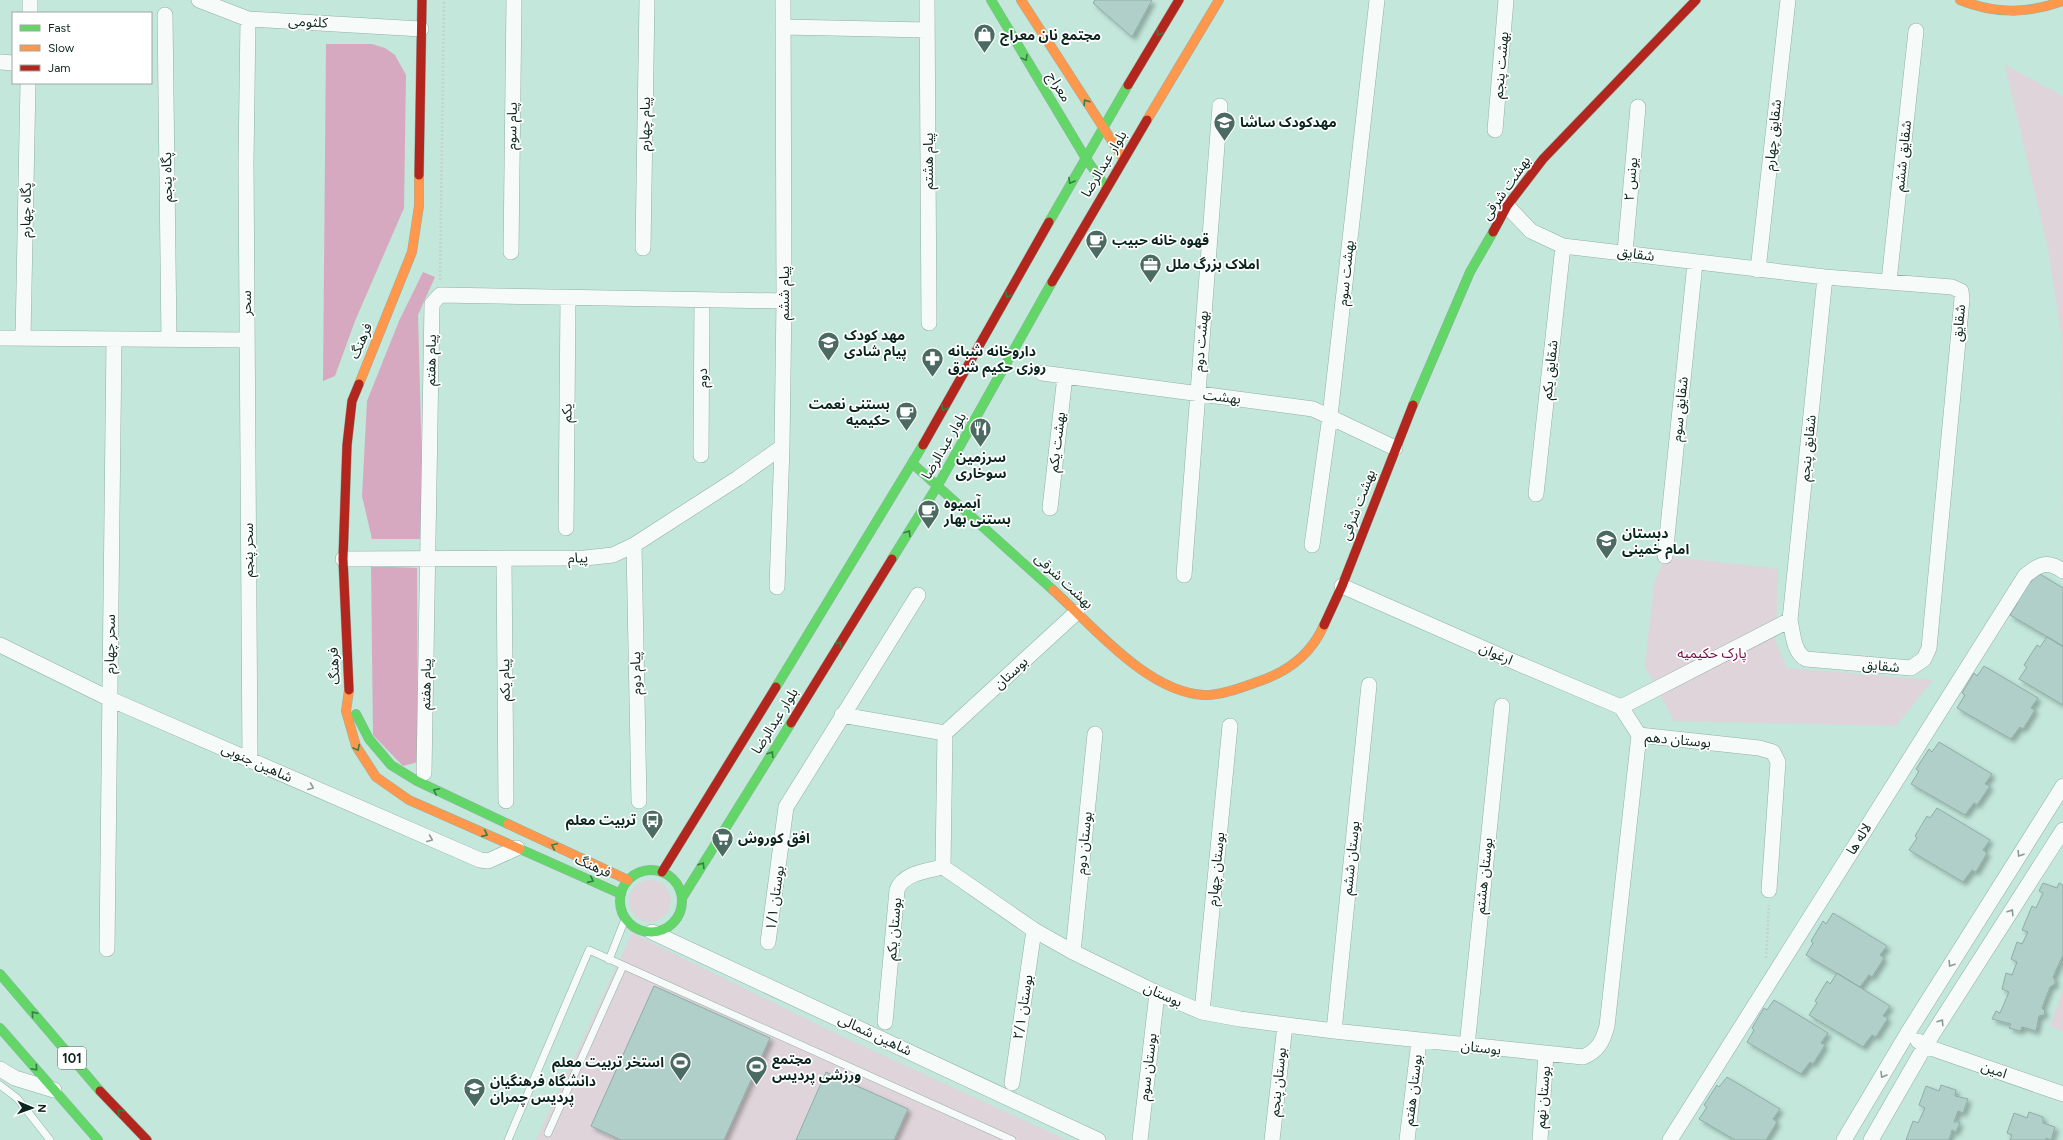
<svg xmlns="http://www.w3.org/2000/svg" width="2063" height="1140" font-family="Figtree,'Noto Sans Arabic',sans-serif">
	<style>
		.green { fill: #ded4d9 }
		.forest { fill: #d6a9c0 }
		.building { fill: #b1cfc9; stroke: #8fada7; filter: url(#shadow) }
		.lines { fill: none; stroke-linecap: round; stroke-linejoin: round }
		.lane-casing { stroke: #92afa6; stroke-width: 8 }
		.street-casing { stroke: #92afa6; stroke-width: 16 }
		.fast-casing { stroke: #92afa6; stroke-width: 10 }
		.slow-casing { stroke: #92afa6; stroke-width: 10 }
		.jam-casing { stroke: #92afa6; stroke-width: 10 }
		.path { stroke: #c6d2ce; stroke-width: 2.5; stroke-dasharray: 2 2; stroke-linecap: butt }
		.lane { stroke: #f6fbfa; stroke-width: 7 }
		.street { stroke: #f6fbfa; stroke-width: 15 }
		.fast { stroke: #63d668; stroke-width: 9 }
		.slow { stroke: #ff974d; stroke-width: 9 }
		.jam { stroke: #b3261e; stroke-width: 9 }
		.oneway { stroke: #377e44 }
		.oneway2 { stroke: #8c9b97 }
		.labels { text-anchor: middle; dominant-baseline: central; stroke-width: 3.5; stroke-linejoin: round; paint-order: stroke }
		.shield { fill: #fff; stroke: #546762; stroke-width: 1 }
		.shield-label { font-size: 13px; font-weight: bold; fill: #0b261f }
		.street-label { font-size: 14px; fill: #0b261f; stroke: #fff }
		.poi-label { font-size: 14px; font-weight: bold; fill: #0b261f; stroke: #fff; text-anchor: start }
		.park-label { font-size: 14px; fill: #710844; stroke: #fff }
	</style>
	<defs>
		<filter id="shadow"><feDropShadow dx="3.5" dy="3.5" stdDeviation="2" flood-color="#0004"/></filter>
	</defs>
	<rect width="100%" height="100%" fill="#c3e7db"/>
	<path class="green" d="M2005,65l58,31v438l-1,-194 -14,-91z
		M1665,556l113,13 -2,73 11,26 146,12 -37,46 -222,-5 -29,-55 9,-82z
		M629 901a21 21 0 1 1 42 0a21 21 0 1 1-42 0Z
		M632,933l203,100 232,107h-531z
		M2063,990v41l-13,-5z"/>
	<path class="forest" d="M326,44h46l13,4 10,7 11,20 -2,133 -49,113 -20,55 -12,5z
		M423,272l12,5 -17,38 6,224h-52l-10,-43 5,-95 32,-80z
		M371,566l46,2 1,194 -15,4 -30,-31z"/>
	<path class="building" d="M1095,0h57l-20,37 -39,-34z
		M2038,573l25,15v58l-53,-31 8,-13 -3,-1 13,-21 2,3z
		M2047,637l16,10v58l-44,-26 8,-12 -3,-2 13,-20 3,2z
		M1984,666l54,32 -7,10 4,2 -12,19 -3,-2 -9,12 -54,-31 8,-13 -3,-2 12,-20 3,3z
		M1939,742l53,32 -7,10 5,2 -13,19 -3,-2 -9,12 -54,-31 8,-13 -3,-2 13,-20 3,3z
		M1937,808l53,32 -7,10 4,3 -11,19 -4,-2 -9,12 -54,-32 8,-12 -2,-2 12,-20 3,2z
		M2043,883l14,5 2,-5 4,2v70l-10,22 2,3v4l-5,3 -8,21 3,3 -1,4 -5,1 -3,15 -14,-4 -2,4 -11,-3 2,-4 -19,-5 4,-8 4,2 9,-21 -7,-3 4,-16 6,2 5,-13 -6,-3 6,-17 5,2 6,-12 -6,-2 10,-24 4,2 7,-15 -4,-2z
		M1833,913l54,33 -7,9 4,3 -12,19 -3,-2 -9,12 -54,-32 7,-12 -2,-2 12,-20 3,3z
		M1837,973l53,33 -7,10 5,2 -12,19 -4,-2 -9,12 -54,-32 8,-12 -2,-2 12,-20 3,3z
		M654,986l116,52 -46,102h-103l-30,-14z
		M1774,1000l54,33 -7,10 4,2 -12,19 -3,-2 -9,12 -54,-32 7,-12 -2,-2 12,-20 3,2z
		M826,1072l82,37 -14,31h-98z
		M1727,1077l53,32 -7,10 4,3 -11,18h-31l-36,-21 8,-12 -3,-2 13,-20 2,2z
		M1941,1085l15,5 -1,6 13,3 -5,14 -5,-2 -4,11h6l-4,10 -4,-2 -3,10h-43l7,-19 5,2 7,-15 -6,-3 7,-19 13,5z
		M2029,1112l14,5v6l12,4 -4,13 -5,-2v2h-36l2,-5 -5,-2 7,-20 13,5z"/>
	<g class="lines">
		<defs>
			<path id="lane" d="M609,960l16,-41
				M0,1085l17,13 33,42
				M548,1133l75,-167
				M508,1140l81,-190 423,190"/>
			<path id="street" d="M199,0l49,19 173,10
				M927,0l2,323
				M30,13v-13
				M165,15l4,324
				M248,19l-2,144 4,597
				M783,27l144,3
				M0,62l13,1
				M1495,130l11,-130
				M1507,206l24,25 32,15 262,31 127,10 9,4 1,8 -33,349 -5,11 -13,9 -105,-9c-13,-7 -13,-26 -16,-39l35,-343
				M643,248l4,-248
				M511,252l3,-252
				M1625,252l13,-145
				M1758,270l30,-270
				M1889,281l27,-250
				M0,338l247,2
				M23,338l5,-255
				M1042,373l271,36 82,39
				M701,455l1,-155
				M1536,494l27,-248
				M1050,508l15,-132
				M566,528l2,-230
				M634,545l5,256
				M1312,545l18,-129 47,-416
				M1665,556l30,-293
				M343,559l242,-1 28,-3 21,-10 104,-67 44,-31
				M504,559l2,242
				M1184,575l36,-469
				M1342,586l168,74 111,47 18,28
				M777,587l5,-140 2,-146 -1,-301
				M1077,612l-132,121 -2,134 91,63 39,22 84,41 45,19 38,7 94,12 249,26c15,-6 20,-16 24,-31l32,-291
				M0,645l110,54 370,161 8,1 29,-13
				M1621,707l169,-87
				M842,715l103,18
				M1639,735l120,13 14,4 5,10 -9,128
				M424,773l8,-469 8,-9 344,6
				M652,932l446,208
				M768,942l18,-135 132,-212
				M107,949l7,-610
				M1073,952l22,-218
				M1202,1012l28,-286
				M885,1022l12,-132c6,-17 30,-19 46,-23
				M1334,1031l35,-346
				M1918,1041l7,5 138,48
				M1467,1046l35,-340
				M0,1069l15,9 39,12
				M1012,1083l22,-153
				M1140,1140l17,-147
				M1272,1140l13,-115
				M1407,1140l12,-99
				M1540,1140l6,-86
				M1670,1140l355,-564c14,-12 22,-16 38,-5
				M1844,1140l63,-106 156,-248
				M1871,1140l54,-94 138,-216"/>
			<path id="fast" d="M991,0l94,157 21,30
				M1049,222l79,-137
				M1413,405l57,-133 23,-40
				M913,464l140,126
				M892,559l46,-74 114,-203
				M776,687l147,-242
				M356,714l13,25 22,26 26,16 91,43
				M520,849l101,45
				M620 901a31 31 0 1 1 62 0a31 31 0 1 1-62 0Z
				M682,898l109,-175
				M0,974l100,117
				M0,1028l98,112"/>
			<path id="slow" d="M1021,0l102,158
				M1960,0c35,14 67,14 103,1
				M1147,120l72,-120
				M359,384l53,-132 7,-46v-31
				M1053,590c40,36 94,102 151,105 16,1 39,-8 53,-13 31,-10 54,-27 67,-57
				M349,690l-3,21 10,35 20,31 33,23 111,49
				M508,824l120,56"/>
			<path id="jam" d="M1128,85l51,-85
				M419,175l3,-175
				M1493,232l14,-26 36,-47 153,-159
				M1052,282l95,-162
				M923,445l126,-223
				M1324,625l18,-39 71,-181
				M349,690l-6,-131 4,-114 5,-44 7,-17
				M791,723l101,-164
				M662,872l114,-185
				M100,1091l47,49"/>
		</defs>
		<use href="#lane" class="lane-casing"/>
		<use href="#street" class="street-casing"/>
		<use href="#fast" class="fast-casing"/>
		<use href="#slow" class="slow-casing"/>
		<use href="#jam" class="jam-casing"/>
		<path class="path" d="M440,280l4,-280
			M1766,958l3,-53"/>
		<use href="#lane" class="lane"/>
		<use href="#street" class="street"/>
		<use href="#fast" class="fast"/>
		<use href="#slow" class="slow"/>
		<use href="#jam" class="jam"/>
	</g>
	<defs><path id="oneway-chevron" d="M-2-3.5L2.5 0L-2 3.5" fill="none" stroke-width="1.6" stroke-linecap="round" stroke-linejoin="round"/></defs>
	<g class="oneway">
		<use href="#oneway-chevron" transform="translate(1159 33) rotate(121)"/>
		<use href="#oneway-chevron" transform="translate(1025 58) rotate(59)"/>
		<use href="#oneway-chevron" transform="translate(1086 102) rotate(-123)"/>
		<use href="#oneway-chevron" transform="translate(1071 181) rotate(119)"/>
		<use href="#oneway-chevron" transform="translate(1008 295) rotate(119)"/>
		<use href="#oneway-chevron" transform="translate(944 408) rotate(119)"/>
		<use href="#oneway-chevron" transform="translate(908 533) rotate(-58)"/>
		<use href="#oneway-chevron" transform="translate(839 644) rotate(-58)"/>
		<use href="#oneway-chevron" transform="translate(357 748) rotate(62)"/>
		<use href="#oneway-chevron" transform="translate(771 754) rotate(-58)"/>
		<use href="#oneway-chevron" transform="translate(436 791) rotate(-153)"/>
		<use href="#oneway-chevron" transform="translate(485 834) rotate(24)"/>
		<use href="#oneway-chevron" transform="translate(554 846) rotate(-155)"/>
		<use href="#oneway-chevron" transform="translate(702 865) rotate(-58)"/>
		<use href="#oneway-chevron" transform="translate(591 880) rotate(24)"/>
		<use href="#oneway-chevron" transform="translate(34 1014) rotate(-131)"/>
		<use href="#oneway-chevron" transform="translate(35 1068) rotate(49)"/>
		<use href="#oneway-chevron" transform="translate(120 1112) rotate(-133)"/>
	</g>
	<g class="oneway2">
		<use href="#oneway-chevron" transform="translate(311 787) rotate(23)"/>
		<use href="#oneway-chevron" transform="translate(430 839) rotate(23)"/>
		<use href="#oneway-chevron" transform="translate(2020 854) rotate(122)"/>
		<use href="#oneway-chevron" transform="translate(2011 912) rotate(-57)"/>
		<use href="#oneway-chevron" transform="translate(1951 964) rotate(122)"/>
		<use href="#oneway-chevron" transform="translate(1941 1022) rotate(-57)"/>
		<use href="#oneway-chevron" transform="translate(1883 1075) rotate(121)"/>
	</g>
	<defs>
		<symbol id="shop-pin" viewBox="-11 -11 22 30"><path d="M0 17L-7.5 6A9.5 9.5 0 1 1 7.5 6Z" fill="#4b6a61" stroke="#fff"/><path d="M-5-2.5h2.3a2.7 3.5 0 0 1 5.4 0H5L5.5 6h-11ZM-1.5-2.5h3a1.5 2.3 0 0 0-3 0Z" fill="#fff"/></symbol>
		<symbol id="school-pin" viewBox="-11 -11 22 30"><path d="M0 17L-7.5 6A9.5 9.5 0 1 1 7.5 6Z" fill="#4b6a61" stroke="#fff"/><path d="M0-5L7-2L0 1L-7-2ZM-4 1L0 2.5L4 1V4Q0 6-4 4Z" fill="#fff"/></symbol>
		<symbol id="cafe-pin" viewBox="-11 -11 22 30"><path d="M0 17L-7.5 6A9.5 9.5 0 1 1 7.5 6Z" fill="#4b6a61" stroke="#fff"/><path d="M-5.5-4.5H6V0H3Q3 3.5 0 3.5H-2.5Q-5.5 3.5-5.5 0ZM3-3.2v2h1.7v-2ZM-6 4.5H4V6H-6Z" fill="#fff"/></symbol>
		<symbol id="office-pin" viewBox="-11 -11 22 30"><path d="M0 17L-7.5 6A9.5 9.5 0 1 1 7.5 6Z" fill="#4b6a61" stroke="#fff"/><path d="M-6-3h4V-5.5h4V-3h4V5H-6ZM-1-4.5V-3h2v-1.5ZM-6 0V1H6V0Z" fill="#fff"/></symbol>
		<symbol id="pharmacy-pin" viewBox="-11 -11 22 30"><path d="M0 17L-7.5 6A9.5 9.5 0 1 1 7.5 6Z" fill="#4b6a61" stroke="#fff"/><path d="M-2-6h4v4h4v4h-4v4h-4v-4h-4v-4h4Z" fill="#fff"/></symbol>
		<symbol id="restaurant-pin" viewBox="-11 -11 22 30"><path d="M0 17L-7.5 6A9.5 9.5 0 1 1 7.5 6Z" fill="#4b6a61" stroke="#fff"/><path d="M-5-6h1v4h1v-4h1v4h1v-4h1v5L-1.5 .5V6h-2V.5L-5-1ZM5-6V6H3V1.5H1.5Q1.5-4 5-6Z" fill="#fff"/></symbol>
		<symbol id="bus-pin" viewBox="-11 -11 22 30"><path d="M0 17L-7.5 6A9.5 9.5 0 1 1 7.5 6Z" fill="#4b6a61" stroke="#fff"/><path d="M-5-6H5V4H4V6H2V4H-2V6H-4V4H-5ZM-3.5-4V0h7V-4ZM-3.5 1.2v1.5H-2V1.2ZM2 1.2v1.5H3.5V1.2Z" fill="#fff"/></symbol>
		<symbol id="supermarket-pin" viewBox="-11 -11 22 30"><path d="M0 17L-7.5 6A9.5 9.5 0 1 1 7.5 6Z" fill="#4b6a61" stroke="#fff"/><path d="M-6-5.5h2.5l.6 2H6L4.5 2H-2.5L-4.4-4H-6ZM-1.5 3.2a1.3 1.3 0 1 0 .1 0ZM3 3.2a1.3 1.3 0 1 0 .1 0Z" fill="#fff"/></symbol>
		<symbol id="stadium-pin" viewBox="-11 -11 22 30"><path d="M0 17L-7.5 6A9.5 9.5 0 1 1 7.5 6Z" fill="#4b6a61" stroke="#fff"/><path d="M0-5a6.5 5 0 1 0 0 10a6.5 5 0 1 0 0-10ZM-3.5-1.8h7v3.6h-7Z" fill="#fff"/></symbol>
		<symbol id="university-pin" viewBox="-11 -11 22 30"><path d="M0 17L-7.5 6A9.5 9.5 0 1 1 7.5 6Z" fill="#4b6a61" stroke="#fff"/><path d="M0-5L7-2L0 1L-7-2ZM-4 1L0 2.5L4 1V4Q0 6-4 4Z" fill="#fff"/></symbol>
	</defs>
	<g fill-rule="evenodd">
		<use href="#shop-pin" x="972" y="22" width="25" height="34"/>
		<use href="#school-pin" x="1212" y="110" width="25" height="34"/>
		<use href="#cafe-pin" x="1084" y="228" width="25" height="34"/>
		<use href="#office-pin" x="1138" y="252" width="25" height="34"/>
		<use href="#school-pin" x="816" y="330" width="25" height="34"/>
		<use href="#pharmacy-pin" x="920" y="346" width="25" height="34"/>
		<use href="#cafe-pin" x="894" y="400" width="25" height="34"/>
		<use href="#restaurant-pin" x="968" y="416" width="25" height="34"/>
		<use href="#cafe-pin" x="916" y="498" width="25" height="34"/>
		<use href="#school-pin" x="1594" y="528" width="25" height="34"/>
		<use href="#bus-pin" x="640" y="808" width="25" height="34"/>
		<use href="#supermarket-pin" x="710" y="826" width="25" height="34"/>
		<use href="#stadium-pin" x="668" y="1050" width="25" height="34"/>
		<use href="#stadium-pin" x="744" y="1054" width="25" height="34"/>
		<use href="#university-pin" x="462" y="1076" width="25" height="34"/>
	</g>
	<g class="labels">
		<rect class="shield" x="58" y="1047" width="28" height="22" rx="3"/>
		<g class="shield-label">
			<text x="72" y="1058">101</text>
		</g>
		<g class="street-label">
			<text transform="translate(308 22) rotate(3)">کلثومی</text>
			<text transform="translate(1501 65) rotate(-85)">بهشت پنجم</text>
			<text transform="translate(1059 87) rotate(59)">معراج</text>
			<text transform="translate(645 124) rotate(-89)">پیام چهارم</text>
			<text transform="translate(512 126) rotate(-89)">پیام سوم</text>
			<text transform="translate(1773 135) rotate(-84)">شقایق چهارم</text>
			<text transform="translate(1903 156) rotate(-84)">شقایق ششم</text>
			<text transform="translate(928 161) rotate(-90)">پیام هشتم</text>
			<text transform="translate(1104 164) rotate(-59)">بلوار عبدالرضا</text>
			<text transform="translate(167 177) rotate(-91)">پگاه پنجم</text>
			<text transform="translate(1631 179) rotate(-85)">یونس ۲</text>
			<text transform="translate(1506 188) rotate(-55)">بهشت شرقی</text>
			<text transform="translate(26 210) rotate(-89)">پگاه چهارم</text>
			<text transform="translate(1636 254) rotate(8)">شقایق</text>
			<text transform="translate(1346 273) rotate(-84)">بهشت سوم</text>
			<text transform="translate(784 293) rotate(-90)">پیام ششم</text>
			<text transform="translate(246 303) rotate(-90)">سحر</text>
			<text transform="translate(1959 323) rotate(-85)">شقایق</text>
			<text transform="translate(361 341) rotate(-67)">فرهنگ</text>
			<text transform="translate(1201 341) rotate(-85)">بهشت دوم</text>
			<text transform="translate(431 360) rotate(-89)">پیام هفتم</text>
			<text transform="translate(1550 370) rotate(-84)">شقایق یکم</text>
			<text transform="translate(702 378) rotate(-90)">دوم</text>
			<text transform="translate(1222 397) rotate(7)">بهشت</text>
			<text transform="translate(1680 409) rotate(-84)">شقایق سوم</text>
			<text transform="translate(567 413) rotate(-89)">یکم</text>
			<text transform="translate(1057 442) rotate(-83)">بهشت یکم</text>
			<text transform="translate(944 446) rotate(-60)">بلوار عبدالرضا</text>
			<text transform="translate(1808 448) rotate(-84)">شقایق پنجم</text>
			<text transform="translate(1358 505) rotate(-69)">بهشت شرقی</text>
			<text transform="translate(248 550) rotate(-90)">سحر پنجم</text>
			<text transform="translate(578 558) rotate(-2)">پیام</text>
			<text transform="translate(1064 581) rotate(43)">بهشت شرقی</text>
			<text transform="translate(110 644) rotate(-89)">سحر چهارم</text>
			<text transform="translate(1496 654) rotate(24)">ارغوان</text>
			<text transform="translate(334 666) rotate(-93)">فرهنگ</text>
			<text transform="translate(1881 666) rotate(5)">شقایق</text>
			<text transform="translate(636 673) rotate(-91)">پیام دوم</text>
			<text transform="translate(1011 673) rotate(-43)">بوستان</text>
			<text transform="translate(505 680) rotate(-91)">پیام یکم</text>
			<text transform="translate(426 684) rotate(-89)">پیام هفتم</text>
			<text transform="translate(775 721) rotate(-58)">بلوار عبدالرضا</text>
			<text transform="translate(1678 740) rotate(5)">بوستان دهم</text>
			<text transform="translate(257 763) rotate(24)">شاهین جنوبی</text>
			<text transform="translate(1859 839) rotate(-58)">لاله ها</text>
			<text transform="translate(1084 843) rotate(-84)">بوستان دوم</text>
			<text transform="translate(1351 858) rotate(-84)">بوستان ششم</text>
			<text transform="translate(593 866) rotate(24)">فرهنگ</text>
			<text transform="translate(1216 869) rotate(-84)">بوستان چهارم</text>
			<text transform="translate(1484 876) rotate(-84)">بوستان هشتم</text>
			<text transform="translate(775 898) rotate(-82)">بوستان ۱/۱</text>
			<text transform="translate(894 929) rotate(-85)">بوستان یکم</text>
			<text transform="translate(1163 995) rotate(24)">بوستان</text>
			<text transform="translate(1023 1007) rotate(-81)">بوستان ۲/۱</text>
			<text transform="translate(875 1035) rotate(25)">شاهین شمالی</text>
			<text transform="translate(1481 1048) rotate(6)">بوستان</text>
			<text transform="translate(1148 1067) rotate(-83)">بوستان سوم</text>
			<text transform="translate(1994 1070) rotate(19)">امین</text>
			<text transform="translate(1278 1082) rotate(-84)">بوستان پنجم</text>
			<text transform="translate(1413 1090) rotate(-83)">بوستان هفتم</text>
			<text transform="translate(1543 1097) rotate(-85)">بوستان نهم</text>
		</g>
		<g class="poi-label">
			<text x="1000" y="35">مجتمع نان معراج</text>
			<text x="1240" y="122">مهدکودک ساشا</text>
			<text x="1112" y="240">قهوه خانه حبیب</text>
			<text x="1166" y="264">املاک بزرگ ملل</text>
			<text x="844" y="335">مهد کودک<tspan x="844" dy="16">پیام شادی</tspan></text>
			<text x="948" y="351">داروخانه شبانه<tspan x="948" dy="16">روزی حکیم شرق</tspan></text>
			<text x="890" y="404" text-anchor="end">بستنی نعمت<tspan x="890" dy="16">حکیمیه</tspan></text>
			<text x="981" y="457" text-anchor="middle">سرزمین<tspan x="981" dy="16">سوخاری</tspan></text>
			<text x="944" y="503">آبمیوه<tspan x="944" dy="16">بستنی بهار</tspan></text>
			<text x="1622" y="533">دبستان<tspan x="1622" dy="16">امام خمینی</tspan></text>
			<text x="636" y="820" text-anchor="end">تربیت معلم</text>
			<text x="738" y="838">افق کوروش</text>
			<text x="772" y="1059">مجتمع<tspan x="772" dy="16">ورزشی پردیس</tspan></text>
			<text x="664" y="1062" text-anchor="end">استخر تربیت معلم</text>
			<text x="490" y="1081">دانشگاه فرهنگیان<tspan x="490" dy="16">پردیس چمران</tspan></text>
		</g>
		<g class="park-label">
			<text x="1712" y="653">پارک حکیمیه</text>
		</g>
	</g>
	<rect x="12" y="12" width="140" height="72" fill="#ffffff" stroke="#9da8a5"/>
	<rect x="20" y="25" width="20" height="6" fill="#63d668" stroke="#9da8a5"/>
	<text x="48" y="32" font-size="12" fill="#0b261f">Fast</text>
	<rect x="20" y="45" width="20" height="6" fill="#ff974d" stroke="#9da8a5"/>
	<text x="48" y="52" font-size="12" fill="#0b261f">Slow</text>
	<rect x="20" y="65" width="20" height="6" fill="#b3261e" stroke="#9da8a5"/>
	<text x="48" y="72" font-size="12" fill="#0b261f">Jam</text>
	<g transform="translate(32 1108) rotate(92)" stroke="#ffffff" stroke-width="3" paint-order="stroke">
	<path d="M0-3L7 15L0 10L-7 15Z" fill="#0b261f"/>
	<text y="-6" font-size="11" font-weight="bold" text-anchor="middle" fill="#0b261f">N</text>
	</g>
</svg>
